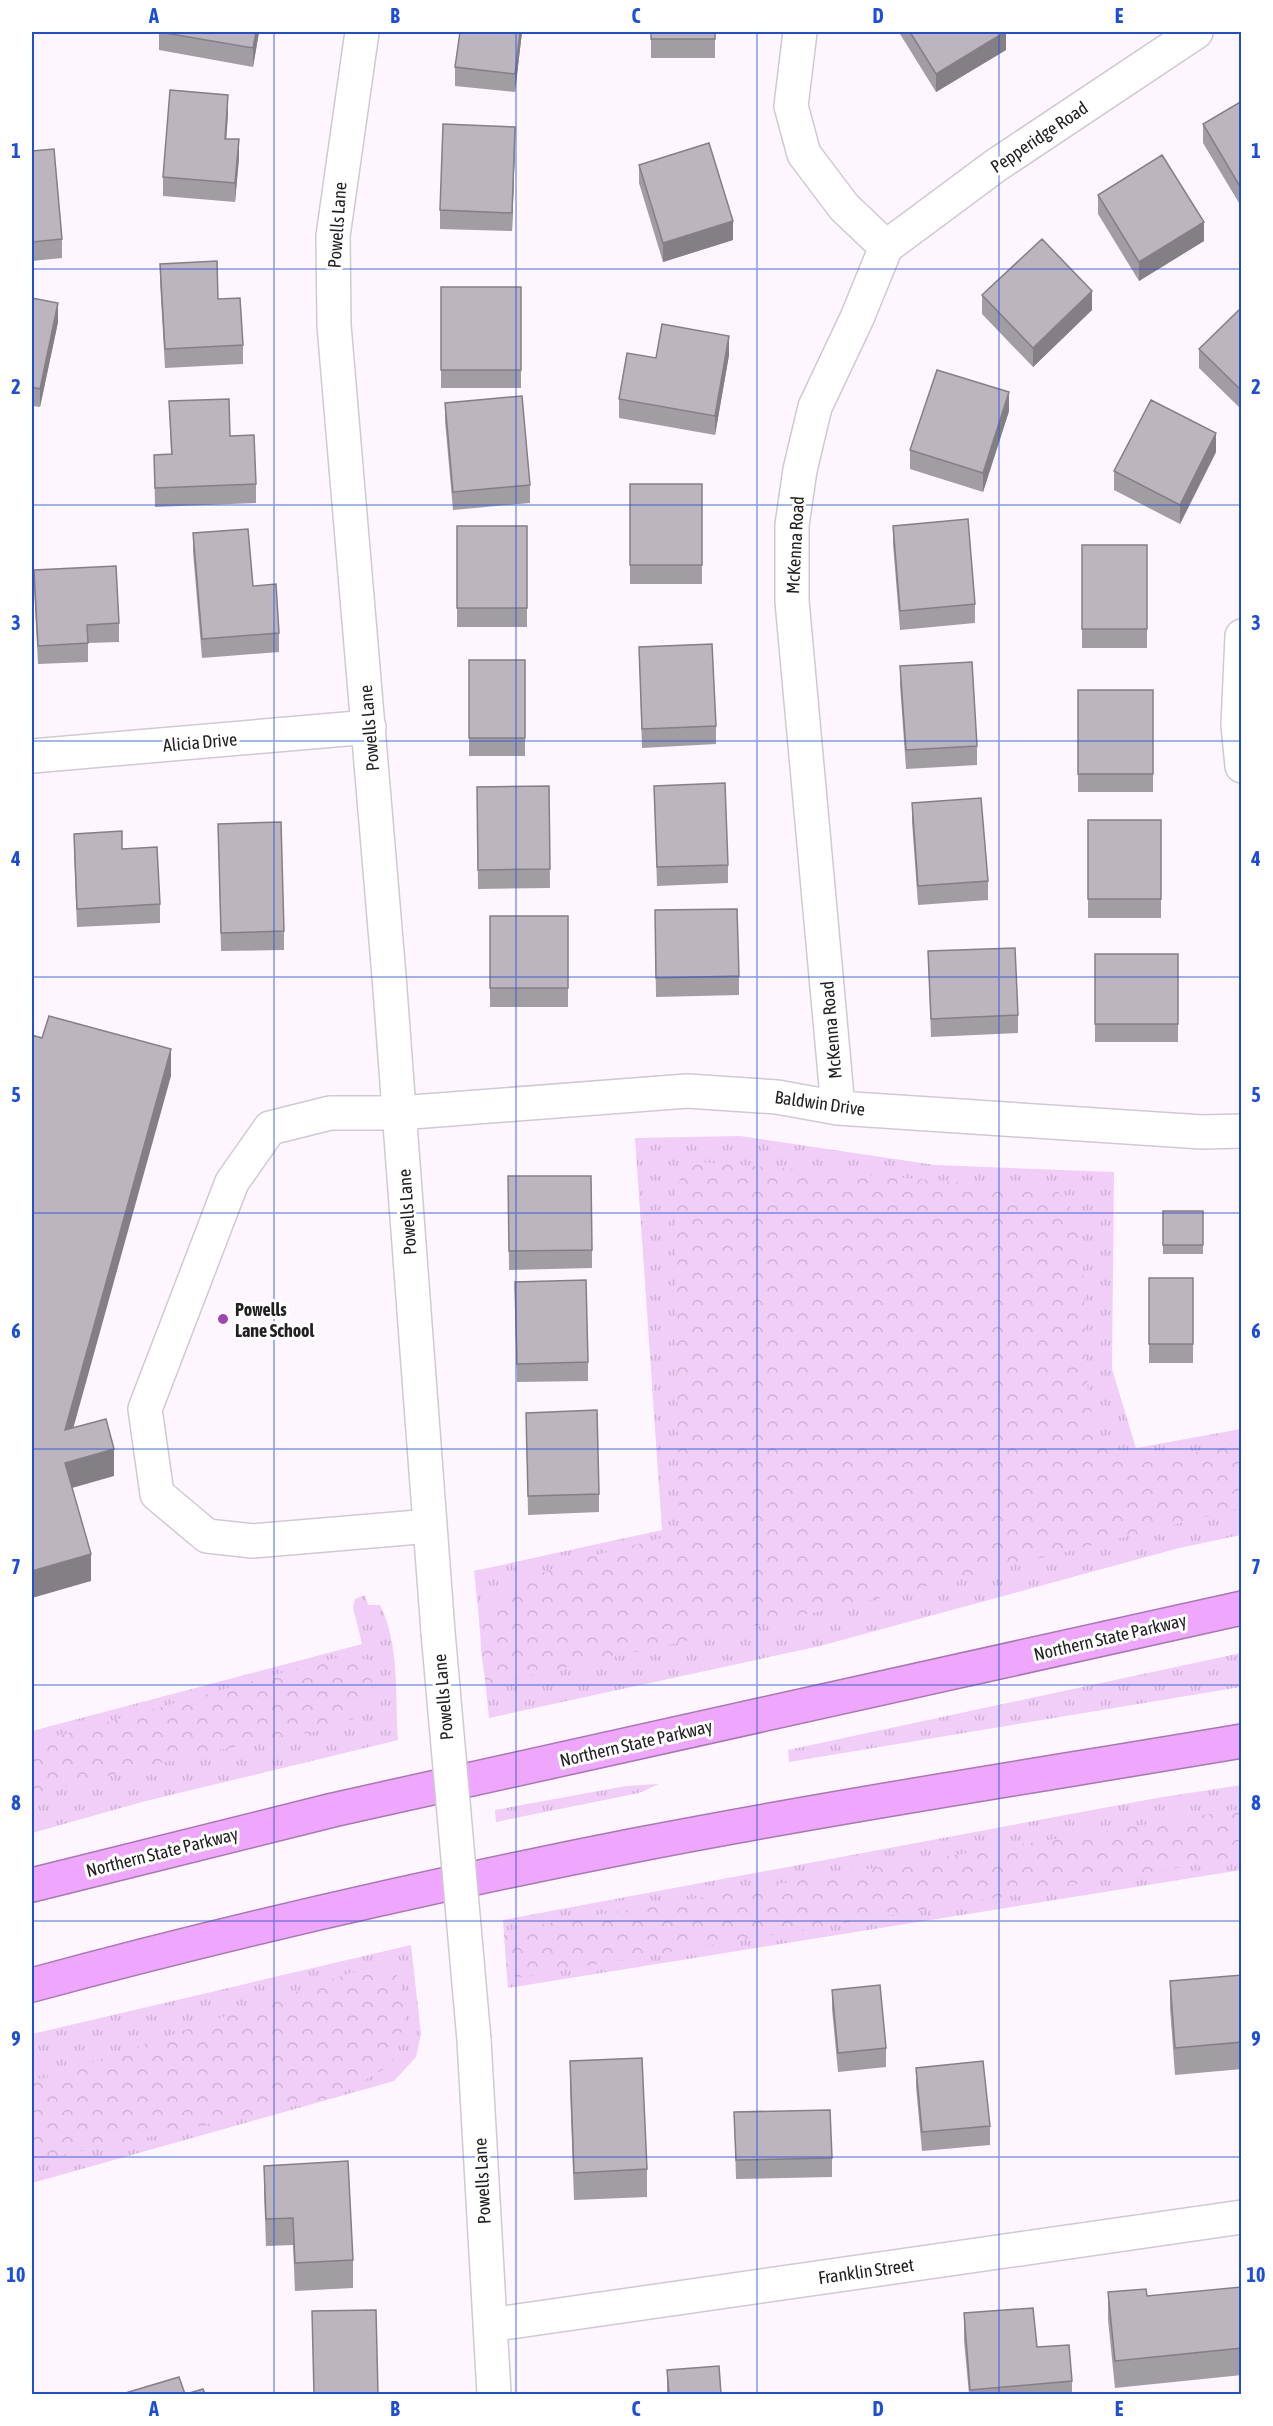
<svg xmlns="http://www.w3.org/2000/svg" width="1273" height="2426" font-family="'Asap Condensed',sans-serif">
	<style>
		.grass { fill: url(#grass-tufts) }
		.forest { fill: url(#forest-crowns) }
		.lines { fill: none; stroke-linecap: round; stroke-linejoin: round }
		.minor-casing { stroke: #d1c9d2; stroke-width: 36 }
		.highway-casing { stroke: #a778b1; stroke-width: 36 }
		.minor { stroke: #fff; stroke-width: 33 }
		.highway { stroke: #eea7fd; stroke-width: 33 }
		.minor-bridge-casing { stroke: #d1c9d2; stroke-width: 36; stroke-linecap: butt }
		.minor-bridge { stroke: #fff; stroke-width: 33 }
		.wall { fill: #a29ca3 }
		.shaded-wall { fill: #847f85 }
		.building { fill: #bcb5be; stroke: #847f85; stroke-width: 1.5 }
		.grid { fill: none; stroke: #1d4ed8; stroke-width: 1.5; stroke-opacity: 0.55 }
		.poi-dot { fill: #9f46b1; stroke: #fff; stroke-width: 2 }
		.labels { text-anchor: middle; dominant-baseline: central; stroke-width: 6; stroke-linejoin: round; paint-order: stroke }
		.street-label { font-size: 18px; fill: #232024; stroke: #fff }
		.poi-label { font-size: 18px; font-weight: bold; fill: #232024; stroke: #fff; text-anchor: start }
		.neatline { fill: none; stroke: #1d4ed8; stroke-width: 2 }
		.grid-label { font-size: 20px; text-anchor: middle; font-weight: bold; fill: #1d4ed8 }
	</style>
	<defs>
		<pattern id="grass-tufts" width="24" height="20" patternUnits="userSpaceOnUse" patternTransform="scale(1.5)"><rect width="24" height="20" fill="#f0cef7"/><path d="M3 7l-1-3M5 7V3M7 7l1-3M15 17l-1-3M17 17v-4M19 17l1-3" fill="none" stroke="#ceb1d4"/></pattern>
		<pattern id="forest-crowns" width="20" height="18" patternUnits="userSpaceOnUse" patternTransform="scale(1.5)"><rect width="20" height="18" fill="#f0cef7"/><path d="M2 6a3 3 0 1 1 6 0M12 15a3 3 0 1 1 6 0" fill="none" stroke="#ceb1d4"/></pattern>
	</defs>
	<rect width="100%" height="100%" fill="#fdf6ff"/>
	<path class="grass" d="M740,1136l195,29 179,7 -2,197 24,79 105,-19v106l-62,13 -359,98 -331,72 -15,-147 188,-41 -27,-392z
		M365,1595l3,10h12c20,39 15,92 18,135l-256,62 -110,31v-102l330,-87 -9,-37 2,-8z
		M1241,1653v34l-452,75 -1,-12z
		M659,1784l-20,9 -143,29 -1,-12 131,-24z
		M1241,1785v85l-733,118 -5,-68 654,-122z
		M411,1945l10,89 -5,23 -22,24 -362,102v-149z"/>
	<path class="forest" d="M688,1161l369,29 24,31 7,174 10,45 50,22 93,-19v65l-361,90 -394,87c-3,-22 -10,-51 -1,-73 17,-38 138,-64 177,-74l17,-8 -4,-339z
		M342,1656l29,4 1,29 -16,29 -43,14 -121,23 -160,40v-52z
		M1241,1809v48l-722,120 -12,-3 -3,-43 333,-57z
		M374,1965l21,6c17,37 9,58 -4,94l-55,32 -293,62 -11,5v-85l14,-1z"/>
	<g class="lines">
		<defs>
			<path id="minor" d="M362,32l-29,204 1,89 55,651 49,656
				M800,32l-9,74 13,48 40,53 42,40
				M886,247l109,-81 201,-134
				M1242,636l-4,89 4,41
				M32,756l337,-29
				M838,1108l-46,-507v-76l8,-55 15,-63 42,-89 29,-71
				M430,1526l-177,15 -46,-5 -50,-42 -12,-85 87,-227 38,-54 60,-15h69l288,-22 90,6 61,11 364,24 40,-1
				M474,2040l20,354
				M490,2325l752,-108"/>
			<path id="highway" d="M32,1885l301,-75 909,-202
				M32,1985c199,-54 401,-100 604,-140 201,-39 404,-70 606,-104"/>
		</defs>
		<use href="#minor" class="minor-casing"/>
		<use href="#highway" class="highway-casing"/>
		<use href="#minor" class="minor"/>
		<use href="#highway" class="highway"/>
		<defs>
			<path id="minor-bridge" d="M438,1632l36,408"/>
		</defs>
		<use href="#minor-bridge" class="minor-bridge-casing"/>
		<use href="#minor-bridge" class="minor-bridge"/>
	</g>
	<path class="wall" d="M159,32h100l-6,35 -94,-17z
		M460,32h62l-7,60 -60,-6v-19z
		M651,32h64v26h-64z
		M900,32h106v18l-70,42 -36,-58z
		M1242,101v107l-39,-65v-19z
		M228,114l-2,25 13,19 -4,44 -72,-6v-19z
		M515,146l-3,85 -72,-2v-19z
		M32,151l30,88v19l-30,3z
		M639,165l94,75 -70,22 -24,-79z
		M1098,195l106,46 -65,40 -41,-67z
		M160,264l83,81v19l-78,4 -5,-86z
		M441,287h80v101h-80z
		M982,295l110,15 -59,57 -51,-53z
		M32,298l26,24 -18,85 -8,-1z
		M1242,307v103l-43,-42v-19z
		M729,355l-14,80 -96,-17v-19l37,-41z
		M169,401l87,83v19l-101,4 -1,-52 17,-1z
		M445,403l85,82v18l-77,7 -8,-89z
		M1009,411l-26,81 -73,-23v-19z
		M1216,452l-36,72 -66,-34v-19z
		M630,484h72v100h-72z
		M457,526h70v101h-70z
		M893,526l82,78v19l-75,7 -7,-86z
		M193,533l86,100v19l-77,6 -9,-106z
		M1082,545h65v103h-65z
		M34,570l85,53v19l-31,1v19l-50,2 -4,-75z
		M639,647l77,79v18l-74,4z
		M469,660h56v96h-56z
		M900,666l77,80v19l-71,4 -6,-84z
		M1078,690h75v102h-75z
		M549,786l1,102 -72,1 -1,-102z
		M654,786l74,79v18l-71,3z
		M912,803l76,78v19l-70,5 -6,-83z
		M1088,820h73v98h-73z
		M218,824l66,107v19l-63,1z
		M74,834l86,70v19l-83,4 -3,-75z
		M490,916h78v91h-78z
		M655,929l84,47v19l-83,2z
		M928,951l90,64v18l-87,4z
		M1095,954h83v88h-83z
		M508,1176l84,74v18l-83,2z
		M1163,1211h40v43h-40z
		M1149,1278h44v85h-44z
		M515,1300l73,62v19l-71,1z
		M526,1413l73,81v18l-71,3z
		M1242,1975v94l-67,6 -5,-67v-27z
		M832,1990l54,58v19l-48,5 -6,-63z
		M570,2061l77,108v28l-73,3 -4,-112z
		M916,2068l74,58v19l-68,6 -6,-64z
		M734,2112l98,46v19l-96,2z
		M264,2166l89,94v28l-58,3 -2,-46 -27,1 -2,-53z
		M1108,2292l39,4 95,-4v83l-127,13 -7,-68z
		M964,2313l73,34 35,34v13h-103l-5,-53z
		M667,2370l54,24h-54z"/>
	<path class="shaded-wall" d="M256,32h3l-6,35v-19z
		M520,32h2l-7,60v-18z
		M1005,32h1v18l-70,42v-18z
		M228,95v19l-3,43v-18z
		M515,127v19l-3,85v-18z
		M239,139v19l-4,44v-19z
		M733,221v19l-70,22v-19z
		M1204,222v19l-65,40v-19z
		M1092,291v19l-59,57v-19z
		M58,303v19l-18,85v-18z
		M729,336v19l-14,80v-19z
		M1009,392v19l-26,81v-19z
		M1216,433v19l-36,72v-19z
		M171,1049v27l-106,382v-28z
		M114,1449v27l-49,14v-27z
		M91,1554v27l-59,17v-27z"/>
	<path class="building" d="M159,32h97l-3,16z
		M460,32h60l-5,42 -60,-7z
		M651,32h64v7h-64z
		M910,32h95l-69,42z
		M170,90l58,5 -3,44h14l-4,44 -72,-6z
		M1242,101v89l-39,-66z
		M443,124l72,3 -3,86 -72,-3z
		M709,143l24,78 -70,22 -24,-78z
		M54,149l8,90 -30,3v-91z
		M1162,155l42,67 -65,40 -41,-67z
		M1042,239l50,52 -59,57 -51,-53z
		M217,261l1,38 22,-1 3,47 -78,4 -5,-85z
		M441,287h80v83h-80z
		M32,298l26,5 -18,86 -8,-2z
		M1242,307v84l-43,-42z
		M662,324l67,12 -14,80 -96,-17 8,-46 29,5z
		M937,370l72,22 -26,81 -73,-23z
		M522,396l8,89 -77,7 -8,-89z
		M229,399l1,37 24,-1 2,49 -101,4 -1,-33 18,-1 -3,-53z
		M1151,400l65,33 -36,72 -66,-34z
		M630,484h72v81h-72z
		M968,519l7,85 -75,7 -7,-85z
		M457,526h70v82h-70z
		M248,529l5,57 23,-2 3,49 -77,6 -9,-106z
		M1082,545h65v84h-65z
		M116,566l3,57 -32,2 1,18 -50,3 -4,-76z
		M712,644l4,82 -74,3 -3,-82z
		M469,660h56v78h-56z
		M972,662l5,84 -71,4 -6,-84z
		M1078,690h75v84h-75z
		M725,783l3,82 -71,2 -3,-81z
		M549,786l1,83 -72,1 -1,-83z
		M981,798l7,83 -70,5 -6,-83z
		M1088,820h73v79h-73z
		M281,822l3,109 -63,2 -3,-109z
		M122,831v18l35,-2 3,57 -83,5 -3,-75z
		M737,909l2,67 -83,2 -1,-68z
		M490,916h78v72h-78z
		M1015,948l3,67 -87,4 -3,-68z
		M1095,954h83v70h-83z
		M49,1016l122,33 -106,381 41,-11 8,30 -49,14 26,91 -59,17v-536l10,3z
		M508,1176h83l1,74 -83,1z
		M1163,1211h40v34h-40z
		M1149,1278h44v66h-44z
		M586,1280l2,82 -71,2 -2,-82z
		M597,1410l2,84 -71,2 -2,-83z
		M1242,1975v67l-67,6 -5,-67z
		M880,1985l6,63 -48,5 -6,-63z
		M642,2058l5,111 -73,4 -4,-112z
		M983,2061l7,65 -68,6 -6,-64z
		M830,2110l2,48 -96,2 -2,-48z
		M348,2161l5,99 -58,3 -2,-45 -27,1 -2,-53z
		M1241,2287l1,61 -127,13 -7,-69 38,-3 1,7z
		M1033,2308l4,39 32,-2 3,36 -102,9 -6,-77z
		M376,2310l2,84h-64l-2,-83z
		M719,2366l2,28h-52l-2,-24z
		M179,2377l6,17h-63z
		M203,2389l2,5h-19z"/>
	<path class="grid" d="M274,32v2362M516,32v2362M757,32v2362M999,32v2362M32,269h1210M32,505h1210M32,741h1210M32,977h1210M32,1213h1210M32,1449h1210M32,1685h1210M32,1921h1210M32,2157h1210"/>
	<circle class="poi-dot" cx="223" cy="1319" r="6"/>
	<g class="labels">
		<g class="street-label">
			<text transform="translate(1039 137) rotate(-34)">Pepperidge Road</text>
			<text transform="translate(337 225) rotate(-86)">Powells Lane</text>
			<text transform="translate(795 545) rotate(-87)">McKenna Road</text>
			<text transform="translate(369 728) rotate(-95)">Powells Lane</text>
			<text transform="translate(200 742) rotate(-5)">Alicia Drive</text>
			<text transform="translate(831 1030) rotate(-95)">McKenna Road</text>
			<text transform="translate(820 1103) rotate(8)">Baldwin Drive</text>
			<text transform="translate(407 1212) rotate(-94)">Powells Lane</text>
			<text transform="translate(1110 1637) rotate(-13)">Northern State Parkway</text>
			<text transform="translate(443 1697) rotate(-95)">Powells Lane</text>
			<text transform="translate(636 1743) rotate(-13)">Northern State Parkway</text>
			<text transform="translate(162 1852) rotate(-14)">Northern State Parkway</text>
			<text transform="translate(482 2181) rotate(-93)">Powells Lane</text>
			<text transform="translate(866 2271) rotate(-8)">Franklin Street</text>
		</g>
		<g class="poi-label">
			<text x="235" y="1309">Powells<tspan x="235" dy="21">Lane School</tspan></text>
		</g>
	</g>
	<rect width="1273" height="2426" fill="none" stroke="#ffffff" stroke-width="66"/>
	<rect x="33" y="33" width="1207" height="2360" class="neatline"/>
	<g class="grid-label">
		<text x="154" y="23">A</text>
		<text x="395" y="23">B</text>
		<text x="636" y="23">C</text>
		<text x="878" y="23">D</text>
		<text x="1119" y="23">E</text>
		<text x="16" y="158">1</text>
		<text x="1256" y="158">1</text>
		<text x="16" y="394">2</text>
		<text x="1256" y="394">2</text>
		<text x="16" y="630">3</text>
		<text x="1256" y="630">3</text>
		<text x="16" y="866">4</text>
		<text x="1256" y="866">4</text>
		<text x="16" y="1102">5</text>
		<text x="1256" y="1102">5</text>
		<text x="16" y="1338">6</text>
		<text x="1256" y="1338">6</text>
		<text x="16" y="1574">7</text>
		<text x="1256" y="1574">7</text>
		<text x="16" y="1810">8</text>
		<text x="1256" y="1810">8</text>
		<text x="16" y="2046">9</text>
		<text x="1256" y="2046">9</text>
		<text x="16" y="2282">10</text>
		<text x="1256" y="2282">10</text>
		<text x="154" y="2416">A</text>
		<text x="395" y="2416">B</text>
		<text x="636" y="2416">C</text>
		<text x="878" y="2416">D</text>
		<text x="1119" y="2416">E</text>
	</g>
</svg>
